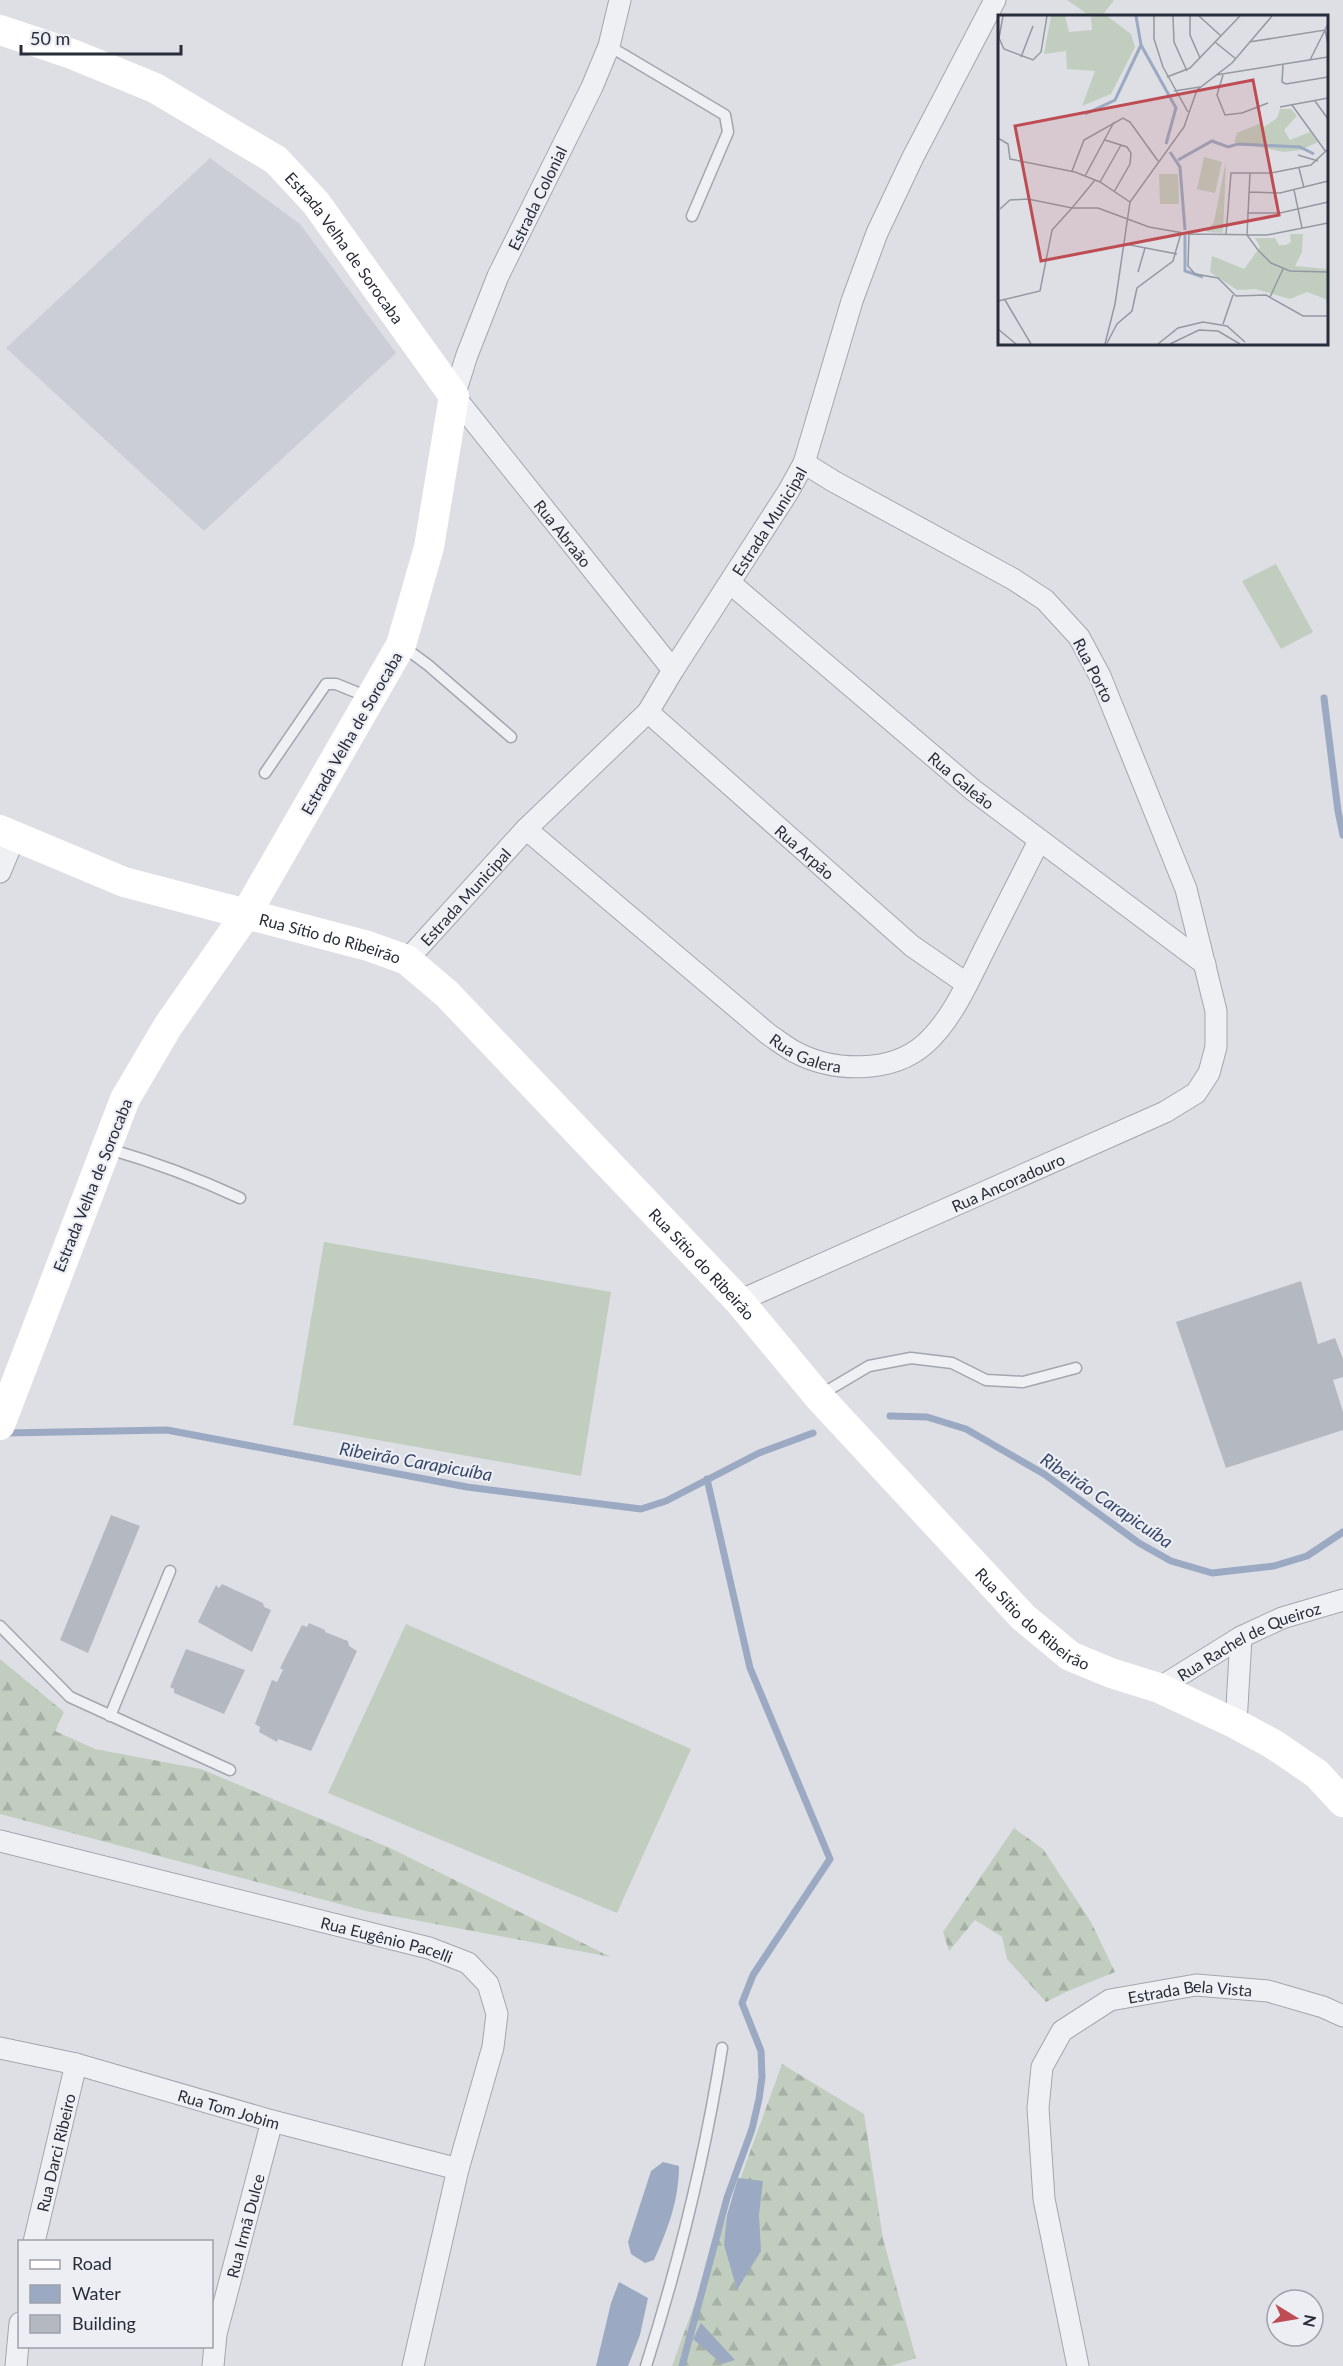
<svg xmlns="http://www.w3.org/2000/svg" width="1343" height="2366" font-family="Lato,sans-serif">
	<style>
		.built { fill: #cbced6 }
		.grass { fill: #c1cebf }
		.forest { fill: url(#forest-firs) }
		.water { fill: #9baac2 }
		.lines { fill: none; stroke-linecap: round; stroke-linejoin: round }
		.stream { stroke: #9baac2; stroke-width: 7 }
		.building { fill: #b4b8c1 }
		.lane-casing { stroke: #a3a6ae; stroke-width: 13 }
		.street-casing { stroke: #a3a6ae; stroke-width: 23 }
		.lane { stroke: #eff0f4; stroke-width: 10 }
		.street { stroke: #eff0f4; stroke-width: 21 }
		.secondary { stroke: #fff; stroke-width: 30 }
		.labels { text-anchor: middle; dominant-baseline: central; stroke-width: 4.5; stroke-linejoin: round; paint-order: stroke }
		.street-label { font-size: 16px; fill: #282d3a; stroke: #eceef3 }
		.water-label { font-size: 18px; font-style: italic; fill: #374869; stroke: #eceef3 }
		.inset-river { fill: none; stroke: #9baac2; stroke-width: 3 }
		.inset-road { fill: none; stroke: #9598a1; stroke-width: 1.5 }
		.view { fill: #be4d53; fill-opacity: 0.15; stroke: #be4d53; stroke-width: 3 }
		.inset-edge { fill: none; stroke: #282d3a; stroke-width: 3 }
	</style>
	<defs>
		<pattern id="forest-firs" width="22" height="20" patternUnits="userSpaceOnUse" patternTransform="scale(1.5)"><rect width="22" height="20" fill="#c1cebf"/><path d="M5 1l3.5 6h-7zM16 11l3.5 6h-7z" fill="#a6b1a5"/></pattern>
	</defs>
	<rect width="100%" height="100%" fill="#dddfe5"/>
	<path class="built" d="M210,158l90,66 96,129 -192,178 -198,-183z"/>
	<path class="grass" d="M1067,0h47l-12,16h-12z
		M1276,564l37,68 -32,17 -39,-68z
		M324,1242l287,50 -30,184 -288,-51z
		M406,1624l285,125 -74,164 -289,-120z"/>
	<path class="forest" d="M0,1659l64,53 -9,19 40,18 106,20 189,79 221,109 -245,-46 -366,-97z
		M1014,1828l29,21 48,73 24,50 -47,19 -22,11 -39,-43 -5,-22 -27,-17 -26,31 -6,-19z
		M782,2064l82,50 19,125 33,119 -25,8h-219z"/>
	<path class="water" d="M663,2162l16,4c0,34 -11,63 -25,94l-9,3 -14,-9 -3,-12 23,-71z
		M738,2178l25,3 -4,34 2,36 -24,39 -13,-45 3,-30z
		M619,2282l29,16 -8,37 -12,31h-32l15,-63z
		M701,2323l34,37 -13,4 -29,-25z"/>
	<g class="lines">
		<path class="stream" d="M1324,698l14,113 5,24
			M890,1416l37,1 39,12 78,45 95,69 32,18 41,12 62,-7 33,-10 36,-24
			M6,1433l161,-3 300,57 174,22 25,-8 93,-48 54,-20
			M682,2366l45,-168 25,-69 7,-30 3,-22 -1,-26 -19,-48 11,-28 77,-116 -80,-191 -43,-189"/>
	</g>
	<path class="building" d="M1301,1281l17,63 17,-6 8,21v18l-10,3 10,32v18l-117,38 -50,-146z
		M111,1515l29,11 -52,127 -28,-13z
		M222,1584l41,19 1,4 7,3 -19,42 -54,-30 18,-37 3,3z
		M309,1623l16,7v2l23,9 1,5 8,5 -46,100 -33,-12 -1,3 -18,-10 1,-5 -5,-3 17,-44 5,2 6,-12 -3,-2 22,-43 5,2z
		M186,1649l59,21 -21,44 -50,-21v-4l-4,-2z"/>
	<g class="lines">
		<defs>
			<path id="lane" d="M609,46l116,69 3,17 -36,84
				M401,645l27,20 83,72
				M265,773l61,-89h10l32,13
				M109,1149c45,13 88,29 131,49
				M820,1395l49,-29 42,-8 41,5 34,17 37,2 53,-14
				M0,1626l70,71 160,73
				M110,1716l60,-145
				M646,2366c33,-104 59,-210 76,-318"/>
			<g id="street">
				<path id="s1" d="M620,0l-11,46 -17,41 -94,189 -31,79 -13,41 219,274"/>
				<path id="s2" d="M730,583l243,207 232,174"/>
				<path id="s3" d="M648,712l264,234 55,38"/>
				<path id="s4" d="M526,829l242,205c9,6 18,13 27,18 38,20 96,22 130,-8 27,-24 44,-64 60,-96 18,-36 36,-71 54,-107"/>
				<path d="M0,872l15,-36"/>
				<path id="s5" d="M407,960l119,-131 122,-117 25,-42 115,-178 16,-29 48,-162 25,-68 36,-76 82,-157"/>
				<path id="s6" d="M739,1301l426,-189 31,-19 13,-20 7,-26v-36l-30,-122 -86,-213 -21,-39 -34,-37 -32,-21 -180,-98 -29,-18"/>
				<path id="s7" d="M1159,1688l82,-51 41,-19 61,-18"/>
				<path d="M1236,1724l5,-87"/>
				<path id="s8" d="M0,1841l429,107 39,15 20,21 9,30 -4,33 -35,122 -45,197"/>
				<path id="s9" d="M0,2048l76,16 196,57 186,48"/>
				<path id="s10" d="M34,2242l42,-178"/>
				<path d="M16,2366l4,-43"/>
				<path id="s11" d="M213,2366l3,-32 56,-213"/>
				<path id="s12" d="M1078,2366l-34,-167 -6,-91 4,-41 20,-36 48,-31 86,-15 72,6 55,16 20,9"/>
			</g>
		</defs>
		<use href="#lane" class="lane-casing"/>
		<use href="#street" class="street-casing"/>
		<use href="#lane" class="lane"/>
		<use href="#street" class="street"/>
		<g class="secondary">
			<path id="s13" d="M0,30l72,24 83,34 121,72 40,43 138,193 -25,151 -28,98 -155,269 -78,112 -43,73 -125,326"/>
			<path id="s14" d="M0,830l124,52 244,64 39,14 40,34 292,307 79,95 205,221 47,39 41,17 48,15 77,36 37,20 44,30 26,28"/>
		</g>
	</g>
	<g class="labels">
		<g class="street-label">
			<text transform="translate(537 198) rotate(-64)">Estrada Colonial</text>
			<text stroke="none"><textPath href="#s13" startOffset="418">Estrada Velha de Sorocaba</textPath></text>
			<text stroke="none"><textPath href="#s5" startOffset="572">Estrada Municipal</textPath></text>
			<text stroke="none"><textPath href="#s1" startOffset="606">Rua Abraão</textPath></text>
			<text transform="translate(1094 670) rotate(63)">Rua Porto</text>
			<text transform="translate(351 733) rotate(-60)">Estrada Velha de Sorocaba</text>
			<text stroke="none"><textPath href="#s2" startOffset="304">Rua Galeão</textPath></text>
			<text stroke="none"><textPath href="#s3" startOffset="210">Rua Arpão</textPath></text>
			<text stroke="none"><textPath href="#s5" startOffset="86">Estrada Municipal</textPath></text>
			<text stroke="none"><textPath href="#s14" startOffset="348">Rua Sítio do Ribeirão</textPath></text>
			<text stroke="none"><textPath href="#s4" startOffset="360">Rua Galera</textPath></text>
			<text stroke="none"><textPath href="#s6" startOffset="294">Rua Ancoradouro</textPath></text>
			<text transform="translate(92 1185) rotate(-68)">Estrada Velha de Sorocaba</text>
			<text stroke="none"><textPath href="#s14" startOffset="852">Rua Sítio do Ribeirão</textPath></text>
			<text stroke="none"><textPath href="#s14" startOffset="1338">Rua Sítio do Ribeirão</textPath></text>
			<text stroke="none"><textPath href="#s7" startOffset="102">Rua Rachel de Queiroz</textPath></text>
			<text stroke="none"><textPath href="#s8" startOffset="399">Rua Eugênio Pacelli</textPath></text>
			<text stroke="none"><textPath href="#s12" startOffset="482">Estrada Bela Vista</textPath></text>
			<text stroke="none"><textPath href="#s9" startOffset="237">Rua Tom Jobim</textPath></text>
			<text stroke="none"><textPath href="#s10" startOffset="92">Rua Darci Ribeiro</textPath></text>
			<text stroke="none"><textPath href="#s11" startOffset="144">Rua Irmã Dulce</textPath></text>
		</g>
		<g class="water-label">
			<text transform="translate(416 1461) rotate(10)">Ribeirão Carapicuíba</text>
			<text transform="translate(1107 1500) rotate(34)">Ribeirão Carapicuíba</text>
		</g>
	</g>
	<g transform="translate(998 15)">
		<rect width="330" height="330" fill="#dddfe5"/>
		<path d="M206,142l18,5 -7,31 -18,-4zM161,159h19l1,30h-19z" fill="#c1cebf"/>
		<path d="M53,1h14l4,16 23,-2 -1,-14h16l24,18 4,13 -24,47 -29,12 13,-35 -28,-2 -1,-18 -22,3zM282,94h11l6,7 -13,14 6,10 20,-8 8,10 -17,8 -17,2 -50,-10 3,-9 24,-10 3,4 13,-9zM228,146l-3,72 -17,-1 8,-10zM292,219h13l-1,18 -7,14 32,3 1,31 -21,-8 -17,7 -35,-10 -18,1 -27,-18 2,-16 32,13 16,-22 -5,-9h20l4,7h7l5,-3z" fill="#c1cebf"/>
		<path class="inset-river" d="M138,1l5,29 35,63 -10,36M87,99l30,-14 26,-55M172,137l10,15 5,63M180,145l34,-19 16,6 10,-3 62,3 14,7M187,220v36l18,6"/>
		<path class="inset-road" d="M5,1l-4,22 5,11 29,11 8,-8 6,-36M156,1v23l9,28 25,45M175,1l1,26 13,29M192,1v19l10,23M201,1l22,20M217,27l21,17M251,27l76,-12 3,14M23,42l12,-31M312,45l18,-36M285,50l-1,17 4,2 42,-7M218,60l112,-18M225,60l-6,20 8,20 17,-2 26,-10M169,62l23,-9 50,-52M176,76l26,-4M317,86l13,18M294,90l34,47M282,92l48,-9M0,123l10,6 2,15 65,13 25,10 30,20M107,125l22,7 4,6 -1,11 -16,28M300,140l20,6M301,153l5,20M74,156l12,-31 39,-22 7,4 28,39M252,158l-3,62 11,15 13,13 19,8 38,1M87,161l29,-54M102,167l21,-37M296,175l8,38M251,177l31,1 48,-12M2,194l10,-9 18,-1 44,9 23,-28M249,198h33l48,-11M191,219l-1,32 7,8 23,4 18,18 30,-1 37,21h25M228,219l5,-61h40l40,-8 17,-16M127,229l52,10M140,257l7,-24M272,282l13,-28M7,285l26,44M0,286l42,-10 12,-61 20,-22h26l51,19 40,7 78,1 61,-12M225,309l10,-29M0,314l18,15M109,328l10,-19 15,-13 5,-23 36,-27 8,-28M107,329l10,-40 15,-102 54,-75 13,-37 35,-27 40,-47M160,329l20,-16 25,-6 24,4 18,16M172,329l29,-14 19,1 22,13"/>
		<path class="view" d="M255,65l26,135 -238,46 -26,-135z"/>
		<rect width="330" height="330" class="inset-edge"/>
	</g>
	<rect x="18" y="2240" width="195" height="108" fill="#eceef3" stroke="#9ea1a9" stroke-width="1.5"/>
	<rect x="30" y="2260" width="30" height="9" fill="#ffffff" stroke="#9ea1a9" stroke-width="1.5"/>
	<text x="72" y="2270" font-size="18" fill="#282d3a">Road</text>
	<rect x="30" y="2285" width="30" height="18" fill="#9baac2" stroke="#9ea1a9" stroke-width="1.5"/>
	<text x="72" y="2300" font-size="18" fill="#282d3a">Water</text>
	<rect x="30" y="2315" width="30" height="18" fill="#b4b8c1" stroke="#9ea1a9" stroke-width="1.5"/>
	<text x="72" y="2330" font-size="18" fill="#282d3a">Building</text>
	<g transform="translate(1295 2318) rotate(101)"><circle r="28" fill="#eceef3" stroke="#9ea1a9" stroke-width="1.5"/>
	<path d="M0-4.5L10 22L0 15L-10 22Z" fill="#be4d53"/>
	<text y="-9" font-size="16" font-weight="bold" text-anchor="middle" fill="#282d3a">N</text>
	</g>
	<path d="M21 45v9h160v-9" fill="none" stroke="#282d3a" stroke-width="3"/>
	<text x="30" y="45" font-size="18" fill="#282d3a" stroke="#eceef3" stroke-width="4.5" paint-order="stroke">50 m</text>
</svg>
